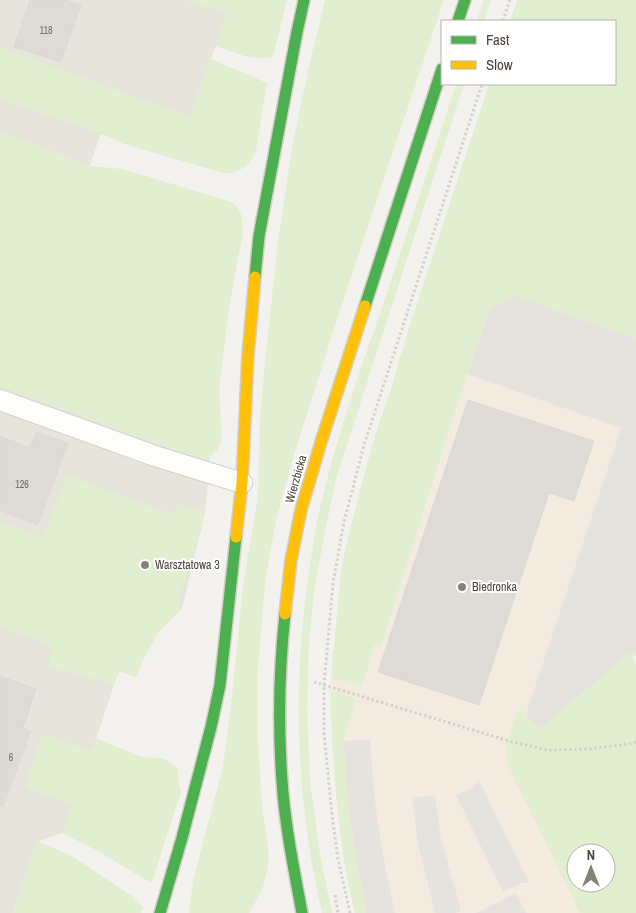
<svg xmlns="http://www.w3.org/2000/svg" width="636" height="913" font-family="'Archivo Narrow',sans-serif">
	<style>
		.residential { fill: #e7e4dc }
		.commercial { fill: #f3ebdf }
		.green { fill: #e1eecf; fill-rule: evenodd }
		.parking { fill: #e6e3df }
		.building { fill: #dedbd6; stroke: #dcd9d4 }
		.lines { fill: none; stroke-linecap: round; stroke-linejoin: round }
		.lane-casing { stroke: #d2d0cb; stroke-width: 22 }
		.fast-casing { stroke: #d3cfc5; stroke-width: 14 }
		.slow-casing { stroke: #d3cfc5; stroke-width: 14 }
		.path { stroke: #d3d2cc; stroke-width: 3; stroke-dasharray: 2.5 2.5; stroke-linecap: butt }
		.lane { stroke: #fdfdfc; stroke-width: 20 }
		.fast { stroke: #4caf50; stroke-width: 11 }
		.slow { stroke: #ffc107; stroke-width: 11 }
		.poi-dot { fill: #868178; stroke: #fff; stroke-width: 2 }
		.labels { text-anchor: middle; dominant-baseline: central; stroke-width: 4; stroke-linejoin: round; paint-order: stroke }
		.number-label { font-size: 10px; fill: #706a61 }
		.street-label { font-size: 12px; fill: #4b4439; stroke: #fff }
		.poi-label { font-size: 12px; fill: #4b4439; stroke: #fff; text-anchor: start }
	</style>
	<rect width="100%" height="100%" fill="#f4f2ee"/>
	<path class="residential" d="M0,0h230l-10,34 -30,83 -75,-27 -25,76 -90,-34z
		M0,386l197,72 7,1 6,-2 -5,56 -23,96 -182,-66z
		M0,627l119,43 -27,81 -30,82 -25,9 -24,71h-13z"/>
	<path class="commercial" d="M467,374l154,53 -95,287 -8,-2 -12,33 -1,9 8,23 67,136h-213l-12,-60 -8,-58 -3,-54 12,-42 -26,-8 1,-13 31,9 13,-43 6,1z"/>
	<path class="green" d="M184,0h103l-14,57c-20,5 -39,-5 -57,-11l11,-35 -25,-5z
		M325,0h119l-104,310 -46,145 -18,65 -11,63 -8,98v48l5,76 7,51 -2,16 -5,18 -13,23h-60l4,-32 30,-115 8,-60 12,-120 15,-90 2,-80 7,-73 12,-110 14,-90 15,-72z
		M484,0h7l-7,21h-7z
		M517,0h119v339l-121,-42 -24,10 -24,67 -86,272 -6,-2 -13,43 -31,-9 10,-108 7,-33 13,-50 15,-55 13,-37 20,-67 80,-244h126v-63h-105z
		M0,47l190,70 21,-58 56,24 -11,68c-6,15 -17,23 -33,22l-99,-29 -23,-10 -101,-35z
		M456,84h8l-127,391 -12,56 -11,62 -5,49 -2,66 3,73 10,74 12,58h-10c-26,-112 -30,-227 -13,-341 3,-18 5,-37 9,-55 15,-68 38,-135 61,-201 26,-77 52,-155 77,-232z
		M0,132l90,34 33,3 109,33c11,10 10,16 11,30l-14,76 -10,82 3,49 -4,10 -8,8 -6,2 -7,-1 -197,-72z
		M67,475l80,30 26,9 5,-10 27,9 -28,94 5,2 -24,24 -12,21 -10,23 -17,-6 -5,13 -66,-17 4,-21 -52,-19v-105l43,15z
		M636,651v4l-4,2 4,8v248h-56l-67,-136 -8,-23 1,-9 12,-34 8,3 13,14 88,-73zM576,853h30v30h-30z
		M330,691l26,8 -12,42 3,54 8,58 12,60h-12c-18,-72 -22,-148 -25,-222z
		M43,734l49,17 4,-13 43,18 25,3 14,9v11l3,13 -28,87 -2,4 -55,-33 -34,-17 10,-28 -47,-17z
		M37,841l35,15 60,40 11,11 -2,6h-128z"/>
	<path class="parking" d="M515,296l121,43v312l-9,4 -88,74 -13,-15 95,-286 -154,-54 24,-67z
		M370,739l4,54 8,57 13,63h-28l-12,-60 -8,-58 -3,-54z
		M479,780l50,103h-8l-18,9 -47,-97 17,-8z
		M435,796l6,42 20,73 -6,2h-20l-17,-70 -6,-46z
		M516,893l10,20h-50z"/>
	<path class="building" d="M30,0h35l16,5 -20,57 -47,-15z
		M468,400l126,41 -20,60 -25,-8 -70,212 -101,-33z
		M36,432l32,11 -30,82 -38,-15v-74l30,12z
		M0,676l36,13 -13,39 8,3 -28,76 -3,-1z"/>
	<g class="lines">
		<defs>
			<path id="lane" d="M0,400l155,56 87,27"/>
			<path id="fast" d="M458,21l7,-21
				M255,277l4,-41 38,-204 7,-32
				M365,306l77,-237
				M285,614c-6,56 -7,112 -3,167 3,45 12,88 20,132
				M160,913l22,-75 29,-111 9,-42 16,-148"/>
			<path id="slow" d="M236,537l6,-54 6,-128 7,-78
				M285,614l6,-54 10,-50 20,-68 44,-136"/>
		</defs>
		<use href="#lane" class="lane-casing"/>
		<use href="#fast" class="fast-casing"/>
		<use href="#slow" class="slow-casing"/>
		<path class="path" d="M503,21l7,-21
			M314,682l195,59 38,9 40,-1 42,-5 7,-2
			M335,895l3,18
			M350,913l-12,-54 -6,-45 -8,-80v-49l9,-102 11,-61 20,-77 118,-361"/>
		<use href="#lane" class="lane"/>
		<use href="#fast" class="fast"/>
		<use href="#slow" class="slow"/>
	</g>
	<g class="poi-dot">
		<circle cx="145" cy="565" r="5"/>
		<circle cx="462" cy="587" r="5"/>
	</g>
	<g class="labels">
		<g class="number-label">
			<text x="46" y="30">118</text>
			<text x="22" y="484">126</text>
			<text x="11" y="757">6</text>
		</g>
		<g class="street-label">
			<text transform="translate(296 479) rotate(-74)">Wierzbicka</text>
		</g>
		<g class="poi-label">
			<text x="155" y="565">Warsztatowa 3</text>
			<text x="472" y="587">Biedronka</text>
		</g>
	</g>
	<rect x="441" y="20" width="175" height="65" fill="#ffffff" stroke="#b7b4b0"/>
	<rect x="451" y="36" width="25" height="8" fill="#4caf50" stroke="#b7b4b0"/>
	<text x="486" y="45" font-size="15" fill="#4b4439">Fast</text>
	<rect x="451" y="61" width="25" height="8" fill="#ffc107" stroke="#b7b4b0"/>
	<text x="486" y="70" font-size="15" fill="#4b4439">Slow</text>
	<g transform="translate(591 868)"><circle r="24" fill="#ffffff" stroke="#b7b4b0"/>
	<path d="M0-4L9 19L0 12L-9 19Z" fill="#868178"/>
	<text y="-8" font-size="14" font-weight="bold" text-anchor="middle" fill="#4b4439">N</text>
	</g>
</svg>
